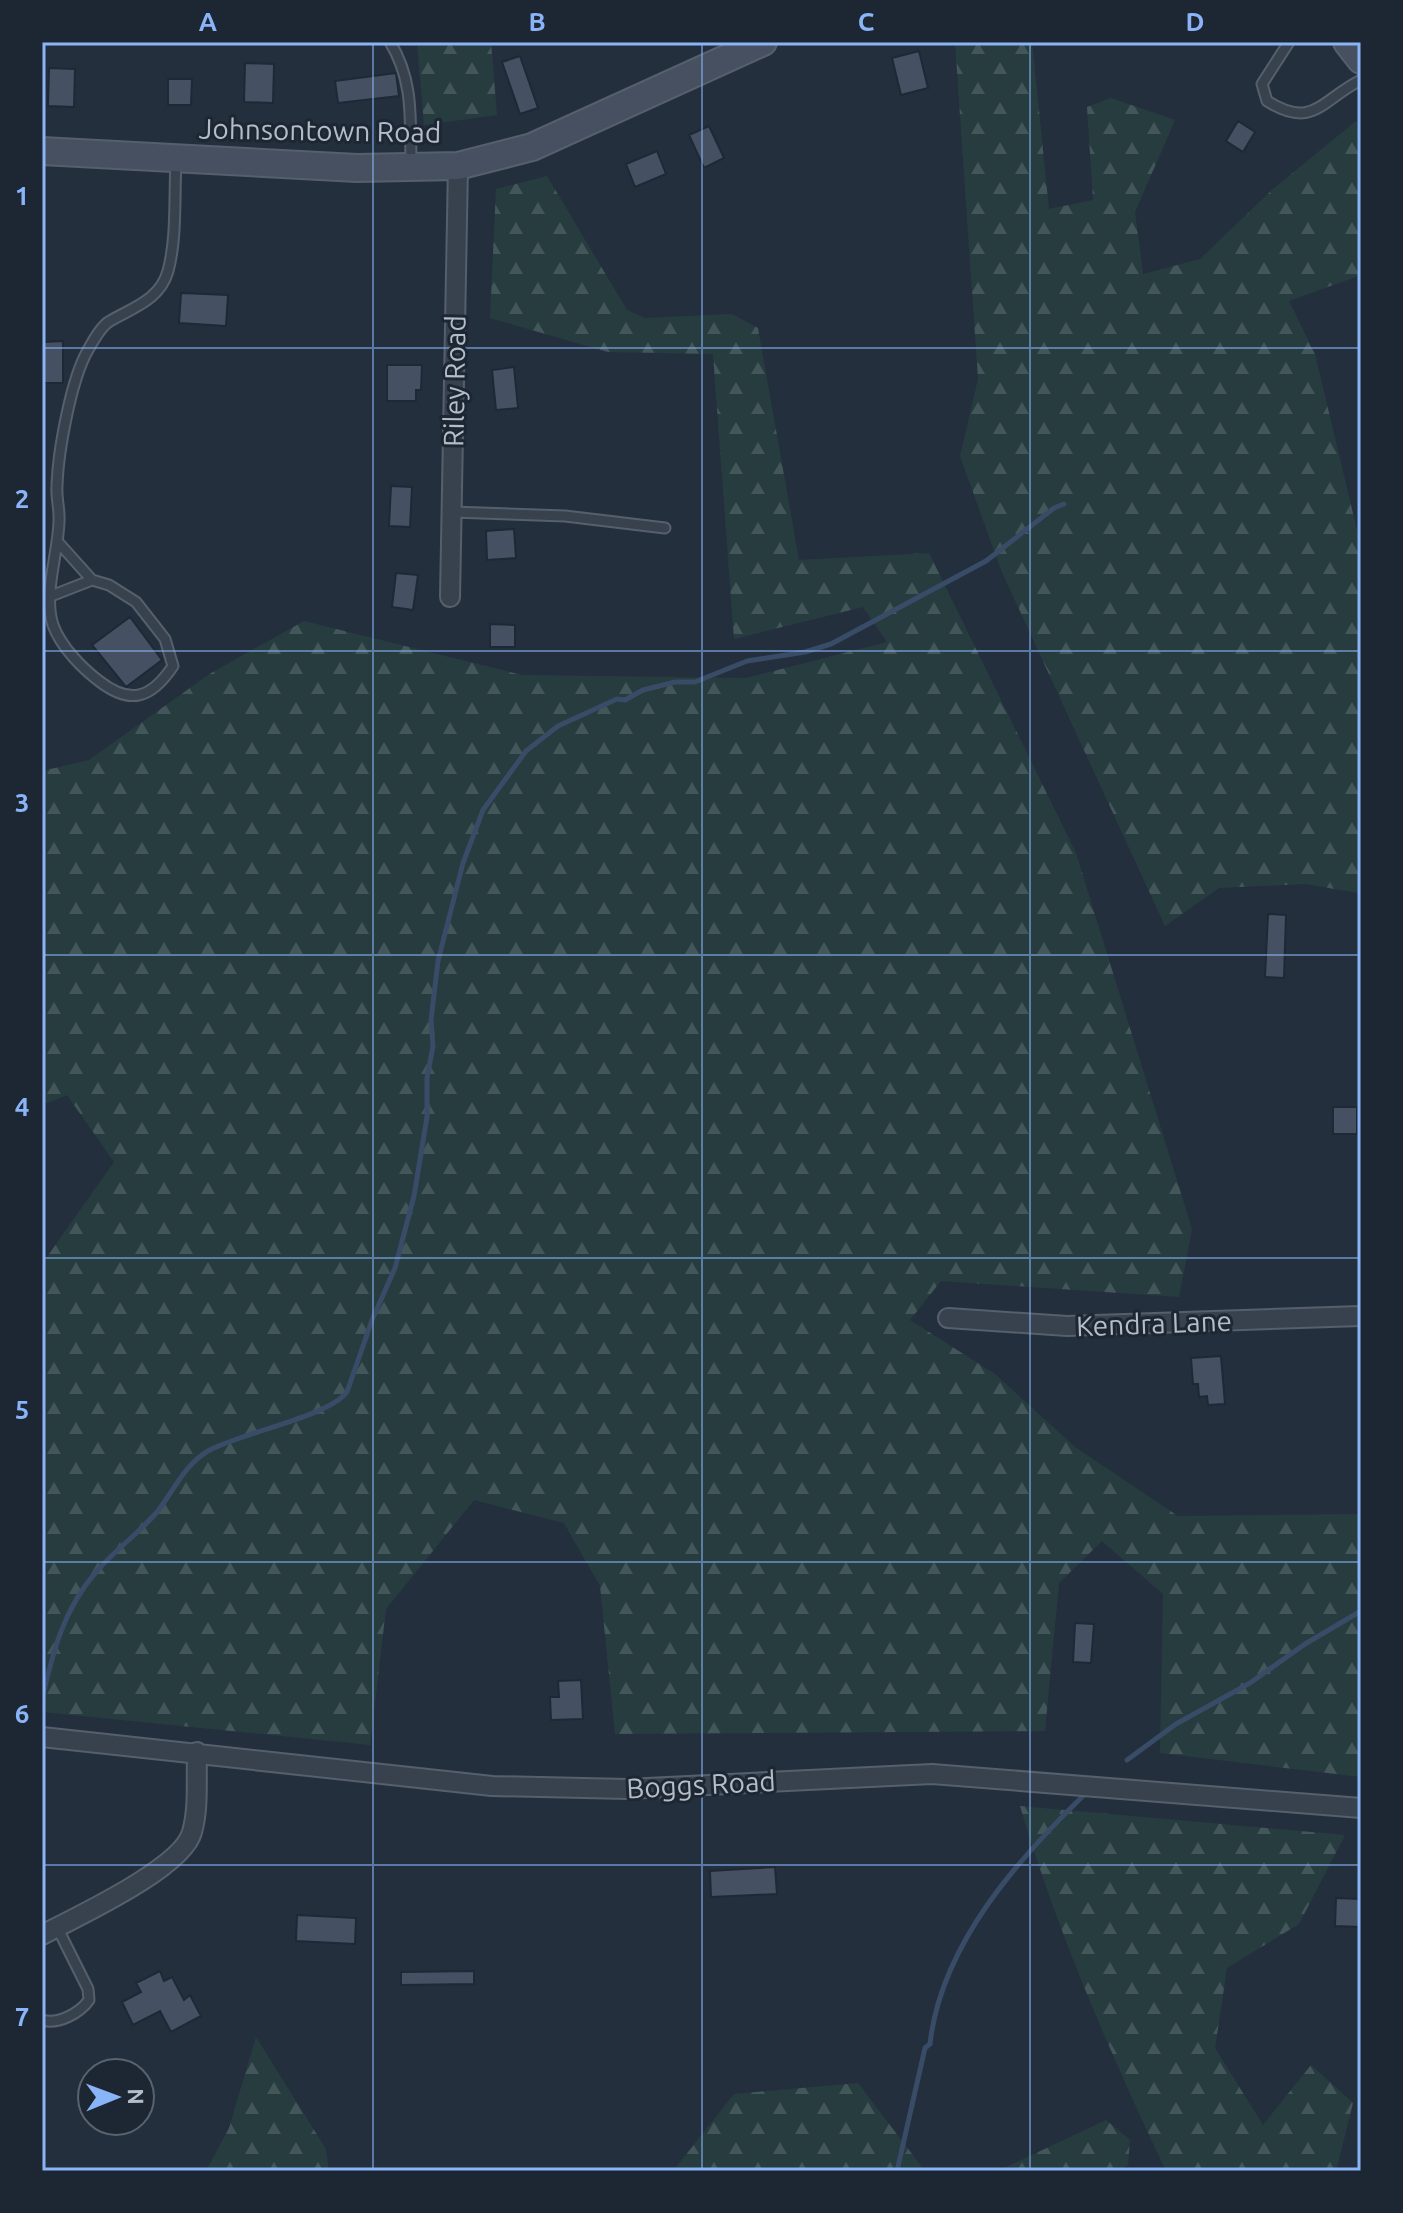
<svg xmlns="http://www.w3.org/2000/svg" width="1403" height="2213" font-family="Ubuntu,sans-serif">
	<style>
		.forest { fill: url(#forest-firs) }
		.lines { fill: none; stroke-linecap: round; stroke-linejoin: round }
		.stream { stroke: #394c67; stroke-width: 5 }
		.building { fill: #455162; stroke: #1f2835; stroke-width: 2 }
		.lane-casing { stroke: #565f6c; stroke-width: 13 }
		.street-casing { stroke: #565f6c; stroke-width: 22 }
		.secondary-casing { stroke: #565f6c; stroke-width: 30 }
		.lane { stroke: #38414e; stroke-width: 9 }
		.street { stroke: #38414e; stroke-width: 18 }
		.secondary { stroke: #465061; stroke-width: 26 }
		.grid { fill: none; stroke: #8ab4f8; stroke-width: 2; stroke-opacity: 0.55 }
		.labels { text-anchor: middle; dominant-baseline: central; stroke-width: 6; stroke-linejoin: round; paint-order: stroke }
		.street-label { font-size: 28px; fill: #b4bcc9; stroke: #1d2633 }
		.neatline { fill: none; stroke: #8ab4f8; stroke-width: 3 }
		.grid-label { font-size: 26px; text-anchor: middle; font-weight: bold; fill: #8ab4f8 }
	</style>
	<defs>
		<pattern id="forest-firs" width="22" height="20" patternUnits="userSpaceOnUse" patternTransform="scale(2)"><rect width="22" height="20" fill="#263c3f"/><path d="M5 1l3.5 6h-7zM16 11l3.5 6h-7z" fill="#435659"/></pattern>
	</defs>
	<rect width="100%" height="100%" fill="#242f3e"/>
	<path class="forest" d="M417,42h74l6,73 -73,10z
		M955,42h77l17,167 44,-9 -6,-93 24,-9 64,22 -40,92 8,62 57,-15 73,-70 83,-68 5,7v147l-72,26 26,53 46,193v352l-3,-6 -53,-9 -86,4 -54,38 -164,-356 -41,-114 18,-77z
		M547,176l80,134 18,8 87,-4 26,14 41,232 130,-7 147,300 116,376 -13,68 -238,-16 -31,39 85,54 80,73 103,69 183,-2v263l-201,-24 3,-159 -61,-53 -43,42 -14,148 -430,3 -15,-148 -36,-63 -90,-23 -88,109 -16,136 -328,-33v-448l72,-102 -47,-67 -25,10v-334l47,-11 122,-87 93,-52 218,54 224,3 141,-36 -24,-35 -129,32 -21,-285 -105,-2 -118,-34 6,-129z
		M1020,1806l325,29 -46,89 -72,44 -12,80 48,77 48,-60 42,38 -17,68h-170c-56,-118 -109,-240 -146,-365z
		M256,2037l70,112 3,22h-123l23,-43z
		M858,2083l67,88h-252l61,-77z
		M1106,2120l24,20 -2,25 -11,6h-119z"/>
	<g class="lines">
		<path class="stream" d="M42,1699c11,-47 21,-89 54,-127 19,-22 43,-39 61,-60 16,-20 28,-48 51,-61 32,-18 120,-34 139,-59l25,-72 23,-52 19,-72 13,-79v-39l6,-32 -2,-26 7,-59 25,-98 20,-53 43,-59 32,-25 59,-27 8,1 18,-10 32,-8h20l52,-21 58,-9 26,-8 155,-83 68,-53 10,-4
			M1127,1760l49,-36 74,-41 55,-39 56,-33
			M897,2171l28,-123 5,-4c11,-100 89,-186 157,-252"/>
	</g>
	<path class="building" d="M919,51l9,37 -27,7 -9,-37z
		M520,56l18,52 -18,6 -18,-52z
		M245,63l29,1 -1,39 -29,-1z
		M49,68l26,1 -1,38 -26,-1z
		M396,73l3,23 -61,7 -3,-22z
		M168,79h24l-1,26h-23z
		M1238,121l17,11 -12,20 -17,-11z
		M709,126l15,32 -20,10 -15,-33z
		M657,151l9,23 -31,13 -9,-23z
		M181,293l47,2 -2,31 -47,-3z
		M63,341v42h-21v-41z
		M387,365h35l-1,25h-5v11h-29z
		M514,367l4,41 -22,2 -4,-40z
		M391,486l21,1 -2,40 -21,-1z
		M514,529l2,29 -29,2 -1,-29z
		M396,573l22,2 -5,35 -21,-3z
		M130,617l32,43 -36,27 -34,-42z
		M490,624l25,1v22h-25z
		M1268,914l18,1 -2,63 -19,-1z
		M1333,1107h24v27h-24z
		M1221,1356l4,48 -17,1 -1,-9 -8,1 -1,-13h-5l-2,-26z
		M1075,1623l19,1 -3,39 -18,-1z
		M581,1680l2,39 -32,1 -1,-23h9l-1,-16z
		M775,1867l2,27 -66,3 -1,-26z
		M1336,1898l25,1v28l-26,-1z
		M297,1915l59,3 -1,26 -59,-3z
		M160,1971l4,10 8,-4 12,23 6,-5 11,21 -30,16 -11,-21 -27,14 -11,-23 19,-10 -5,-9z
		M474,1971v13l-73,1v-13z"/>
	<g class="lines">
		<defs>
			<path id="lane" d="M390,42c24,39 20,77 21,121
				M1289,42l-27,42 5,17c46,29 54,-1 94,-21
				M452,512l113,4 100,12
				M57,541l35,39 17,5 27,17 29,37 8,27c-22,33 -43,39 -74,15 -17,-13 -38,-34 -46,-56 -10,-30 5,-71 6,-103 1,-12 -3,-24 -2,-36 1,-34 14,-107 31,-136 5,-9 13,-24 22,-29 22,-13 50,-21 58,-50 9,-33 6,-74 8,-109
				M51,596l41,-16
				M42,2020c16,5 38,-7 47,-20l-1,-11 -31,-62"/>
			<path id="street" d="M450,597l8,-431
				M948,1318l119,8 294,-10
				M42,1737l450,49 135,3 305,-15 429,34
				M42,1935c34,-18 141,-67 150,-103 7,-24 4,-54 5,-80"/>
			<path id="secondary" d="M1347,42l14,18
				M42,151l315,17 101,-2 74,-19 231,-105"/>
		</defs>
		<use href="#lane" class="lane-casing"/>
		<use href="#street" class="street-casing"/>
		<use href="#secondary" class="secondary-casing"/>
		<use href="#lane" class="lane"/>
		<use href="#street" class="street"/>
		<use href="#secondary" class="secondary"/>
	</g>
	<path class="grid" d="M373,42v2129M702,42v2129M1030,42v2129M42,348h1319M42,651h1319M42,955h1319M42,1258h1319M42,1562h1319M42,1865h1319"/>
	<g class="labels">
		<g class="street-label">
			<text transform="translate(320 130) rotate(1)">Johnsontown Road</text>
			<text transform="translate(454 381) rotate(-89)">Riley Road</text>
			<text transform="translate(1154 1323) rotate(-2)">Kendra Lane</text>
			<text transform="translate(701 1784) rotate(-3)">Boggs Road</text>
		</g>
	</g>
	<rect width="1403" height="2213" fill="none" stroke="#1d2633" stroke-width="88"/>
	<g transform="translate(116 2097) rotate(89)"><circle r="38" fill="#1d2633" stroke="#59626f" stroke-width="2"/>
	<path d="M0-6L14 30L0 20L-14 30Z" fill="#8ab4f8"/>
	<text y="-12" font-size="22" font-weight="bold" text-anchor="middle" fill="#b4bcc9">N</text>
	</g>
	<rect x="44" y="44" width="1315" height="2125" class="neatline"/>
	<g class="grid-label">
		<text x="208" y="31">A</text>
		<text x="537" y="31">B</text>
		<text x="866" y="31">C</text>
		<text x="1195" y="31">D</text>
		<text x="22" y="205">1</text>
		<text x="22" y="508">2</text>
		<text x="22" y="812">3</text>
		<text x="22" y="1116">4</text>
		<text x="22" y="1419">5</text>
		<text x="22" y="1723">6</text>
		<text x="22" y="2026">7</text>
	</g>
</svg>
